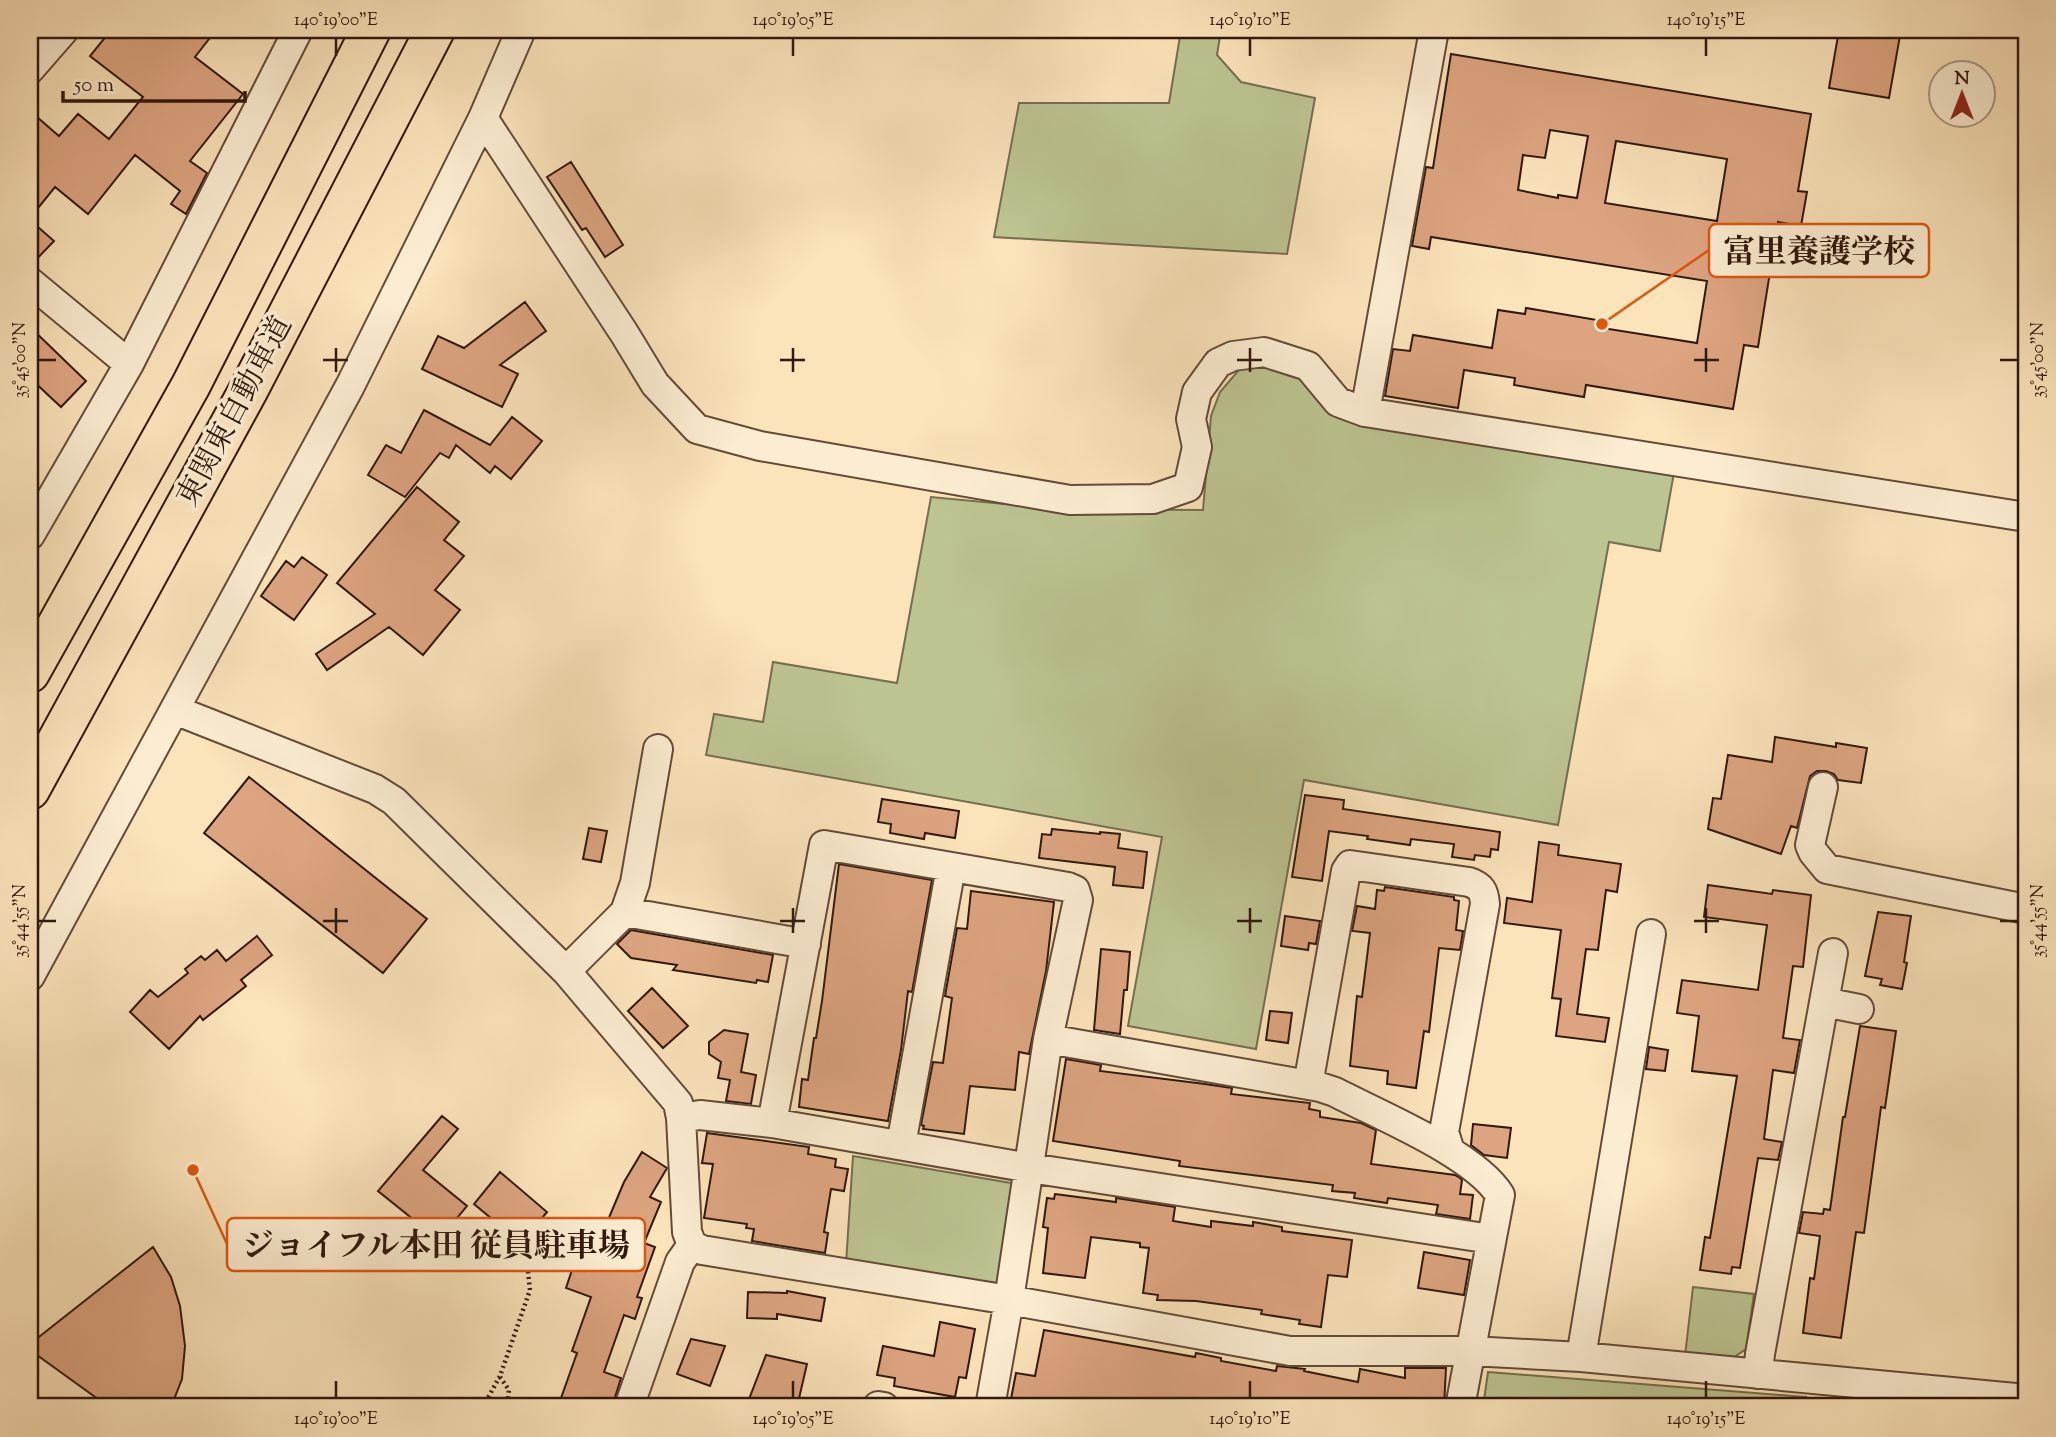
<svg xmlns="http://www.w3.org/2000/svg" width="2056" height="1437" font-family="'Sorts Mill Goudy','Noto Serif JP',serif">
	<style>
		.green { fill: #bcc491; stroke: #766e4e; stroke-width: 2 }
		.building { fill: #dca480; stroke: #30180c; stroke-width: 2; fill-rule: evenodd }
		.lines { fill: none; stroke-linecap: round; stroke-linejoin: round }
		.minor-casing { stroke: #634b38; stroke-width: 32 }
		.highway-casing { stroke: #30180c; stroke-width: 42 }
		.path { stroke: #30180c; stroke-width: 4.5; stroke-dasharray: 2 3.5; stroke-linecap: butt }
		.minor { stroke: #fcedd2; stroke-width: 28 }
		.highway { stroke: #fbe3ba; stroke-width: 38 }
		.ticks { fill: none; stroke: #30180c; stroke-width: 2.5 }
		.labels { text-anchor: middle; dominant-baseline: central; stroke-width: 7; stroke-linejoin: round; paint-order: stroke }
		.street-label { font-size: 30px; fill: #30180c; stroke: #fcedd2 }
		.leader { fill: none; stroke: #df560c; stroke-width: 2.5 }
		.callout-dot { fill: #df560c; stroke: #fcedd2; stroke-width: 2.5 }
		.callout { fill: #fcedd2; stroke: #df560c; stroke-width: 2.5 }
		.callout-label { font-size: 32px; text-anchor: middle; font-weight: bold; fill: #30180c }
		.neatline { fill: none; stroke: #30180c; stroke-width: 2.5 }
		.ticks-label { font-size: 18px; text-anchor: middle; fill: #30180c }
	</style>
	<rect width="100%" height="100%" fill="#fbe3ba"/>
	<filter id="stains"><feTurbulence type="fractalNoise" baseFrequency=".00286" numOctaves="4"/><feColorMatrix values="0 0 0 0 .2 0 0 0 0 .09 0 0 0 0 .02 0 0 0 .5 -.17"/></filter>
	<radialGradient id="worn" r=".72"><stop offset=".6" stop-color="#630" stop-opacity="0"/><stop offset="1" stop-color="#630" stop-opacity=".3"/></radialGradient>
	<path class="green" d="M1181,30h40l-4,25 24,27 74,16 -28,156 -293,-17 25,-134h150z
		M1244,364l61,8 31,41 339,54 -15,84 -51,-9 -51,283 -254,-45 -48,269 -128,-23 34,-189 -456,-82 8,-41 49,8 10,-60 124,21 34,-186 127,12 145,1 8,-94 9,-24z
		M853,1156l158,27 7,7 -15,97 -157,-23z
		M1693,1287l61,7 -8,55 -16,11 -45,-4z
		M1488,1372l318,25 -1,10h-322z"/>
	<path class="building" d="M111,30h105l-21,27 48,37 -53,67 17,12 -21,41 -15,-10 9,-13 -45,-36 -47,59 -33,-27 -25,31v-107l29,25 19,-22 31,25 34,-42 -53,-41z
		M1839,30h62l-12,68 -60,-10z
		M1451,54l360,60 -13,77 9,1 -6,34 -23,-4 -20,125 -14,-2 -11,64 -147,-24 -2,12 -70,-12 1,-7 -51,-8 -6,38 -73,-12 8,-47 17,2 3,-16 79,13 6,-38 27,4 1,-6 71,12 -1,7 101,16 10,-62 -276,-44 -2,12 -17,-3 14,-79 7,1zM1550,130l38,6 -11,62 -19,-3v3l-40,-8 5,-35 22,3zM1616,141l111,18 -10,62 -112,-18z
		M571,162l52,83 -18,12 -19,-29 -4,2 -35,-53z
		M30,220l24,21 -24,25z
		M525,302l21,29 -46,34 18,9 -16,33 -80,-38 16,-33 26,12z
		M30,327l56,54 -25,26 -31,-29z
		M424,410l66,35 22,-28 30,24 -31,38 -16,-13 -5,7 -34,-28 -7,13 -9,-5 -35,44 -37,-22 18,-30 15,8z
		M417,487l42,35 -15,18 20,16 -29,34 25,20 -37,45 -34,-28 -62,43 -11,-16 59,-40 -38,-31z
		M302,557l25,18 -33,45 -33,-24 25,-35 8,6z
		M1775,737l61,10v-4l31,5 -6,35 -23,-3 -4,-6 -8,-3h-9l-7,5 -13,52 -6,-2 -10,28 -73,-25 5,-31 8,1 7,-44 44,7z
		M249,777l178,142 -44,54 -179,-140z
		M1305,795l39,5 -1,9 157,23 -2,18 -7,-1 -1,8 -15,-2 -1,5 -22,-3 2,-13 -43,-5 -1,6 -43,-6 1,-3 -39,-5 -7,50 -30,-4z
		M882,799l77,12 -4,27 -30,-5 -1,6 -34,-6 1,-9 -13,-2z
		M589,828l18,3 -6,31 -18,-3z
		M1052,829l48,5v-2l20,2 -2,14 29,4 -4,36 -30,-3 2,-18 -76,-9 3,-24 9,1z
		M1539,842l20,3 -1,10 63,9 -4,28 -11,-2 -8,60 -12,-1 -9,65 32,4 -4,24 -49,-6 5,-37 -9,-1 9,-68 -57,-7 3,-25 25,4z
		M839,864l93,16 -20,112 -4,-1 -7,59 -13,71 -89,-14 3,-28 6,1 6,-42h2l6,-37z
		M1708,885l64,9 1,-4 38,5 -8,72 -10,-1 -10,72 17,2 -6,33 -21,-3 -9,69 18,3 -4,18 -20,-2 -18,110 -8,-1 -1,7 -31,-4 5,-33 5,1 27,-162 -45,-5 7,-55 -22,-3 5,-33 76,10 9,-65 -63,-8z
		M1385,887l69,10v3l5,1 -3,29 7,1 -3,19 -21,-2 -10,84 -5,-1 -8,57 -29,-4 1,-13 -38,-5 7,-70 5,1 8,-64 -18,-2 5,-25 18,3 2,-19 7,1z
		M971,891l83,11 -8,69 -17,83 -10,-2 -4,38 -45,-4 -6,48 -41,-5 1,-3 -3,-1 12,-63 10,1 9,-65 -7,-2 12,-68 10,1z
		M1878,912l33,4 -7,46 3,1 -5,26 -22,-4 2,-6 -17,-3z
		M1285,916l35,5 -4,23 -7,-1 -1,7 -27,-4z
		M631,930l142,25 -5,27 -11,-2 -1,3 -83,-13 4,-5 -46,-7 -14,-14z
		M257,936l15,19 -31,25 5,6 -43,34 -3,-4 -31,33 -39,-37 20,-22 8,7 30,-24 -3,-4 16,-13 4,4 12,-10 9,11z
		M1101,949l29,3 -3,38h-3l-4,44 -26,-4z
		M652,988l36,38 -25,22 -35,-37z
		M1270,1011l22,2 -4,30 -22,-3z
		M1860,1026l36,5 -11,77 -4,-1 -17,126 -8,-1 -15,106 -38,-5 7,-55 4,1 6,-43 -21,-3 4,-21 20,2 1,-5 6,1 13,-93h2z
		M724,1030l24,4 -7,38 15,3 -5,29 -25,-3 4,-21 -12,-2 3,-16 -12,-8v-12z
		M1649,1047l19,3 -3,21 -19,-2z
		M1066,1059l35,6 -1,6 105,13 27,4 -1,6 79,9 -1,6 11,2v6l41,6 15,7 -5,34 84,11 5,3 2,2 -2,14 13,1 -3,24 -34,-5 2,-9 -50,-7 -1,5 -33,-5 1,-5 -23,-2 1,-6 -154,-19 1,-5 -127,-20z
		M442,1116l16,13 -35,41 44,36 -28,34 -61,-49z
		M1473,1124l38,4 -4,30 -23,-3 -13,-10z
		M707,1133l102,14 -1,7 28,5 -1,8 13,2 -4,22 -13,-2 -7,43 4,1 -3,20 -73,-12 2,-12 -8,-1 1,-4 -43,-6 9,-54 -11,-1z
		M642,1152l25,16 -17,29 11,5 -17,41 11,4 -18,50 5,1 -7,21 -11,-4 -20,57 17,6 -9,29h-35l-17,-6 17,-48 -5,-2 19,-54 -25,-9 7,-21 11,4 18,-53 6,2 16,-38z
		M500,1172l47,40 -26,31 -47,-39z
		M1055,1194l61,8v-4l59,9 -2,14 38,6v-6l42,5v-4l29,5v4l70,9 -5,37 -19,-2 -7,52 -22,-3 1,-4 -39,-6 1,-4 -66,-9 -39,-1 1,-5 -15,-2 6,-45 -9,-1v-4l-49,-6 -6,41 -42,-5 5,-45 -5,-1 4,-29 7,1z
		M153,1247l18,30 9,29 5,40 -3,33 -11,28h-62l-79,-57v-6z
		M1424,1252l46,8 -6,35 -46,-7z
		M787,1291l38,7 -4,23 -44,-7v5l-30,-1 1,-26 39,1z
		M940,1322l35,7 -9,49 -7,-1 -4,20 -61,-11 1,-8 -18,-3 6,-29 51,10z
		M1044,1330l151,27 1,-4 25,5v3l55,10 1,-5 19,2 9,1 -1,2 54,11 2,-13 45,9v-10h41l-2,39h-142l-38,-7 -1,7h-239l-14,-3 6,-31 19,3z
		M691,1339l34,7 -15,40 -33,-12z
		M766,1355l41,9 -10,43h-51z"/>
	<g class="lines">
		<defs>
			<path id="minor" d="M30,69l34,-39
				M483,118l141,215 31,51 42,45 63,17 310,54 83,-1 35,-12 9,-40 -6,-28 6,-27 21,-29 15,-7 31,-4 44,14 30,36 27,10 661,105
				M30,282l99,82
				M1365,412l69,-382
				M30,535l99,-171 169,-334
				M175,710l200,79 19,12 172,170 112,132 3,15 6,114 5,13 10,5 307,50 281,51h181l110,6 445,42
				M1823,787l-13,58 3,7 14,17 199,40
				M625,912l181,32
				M566,971l59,-59 10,-29 23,-134
				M30,976l320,-590 133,-268 38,-88
				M1824,1002l35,7
				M1048,1039l272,48 15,5c44,23 140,62 165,103l-40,212
				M1308,1085l38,-214 4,-6 119,17c12,4 15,9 16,22l-41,228 6,19
				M681,1118l19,-3 72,8 258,45 461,71
				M772,1123l52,-278 244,42 7,3 3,10 -30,139 -39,261 -19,107
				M901,1145l50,-278
				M1581,1357l70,-423
				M1758,1374l2,-20 73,-401
				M878,1406l6,1
				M629,1407l51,-145 12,-17"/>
			<path id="highway" d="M30,673l161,-288 180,-355
				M30,790l219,-401 186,-359"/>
		</defs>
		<use href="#minor" class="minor-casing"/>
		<use href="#highway" class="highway-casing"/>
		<path class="path" d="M500,1377l9,13 -2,17
			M483,1407l17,-31 30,-86 -2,-18"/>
		<use href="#minor" class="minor"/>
		<use href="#highway" class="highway"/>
	</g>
	<path class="ticks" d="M336,38v18M793,38v18M1250,38v18M1706,38v18M336,348v24M793,348v24M1250,348v24M1706,348v24M38,360h18M323,360h25M780,360h25M1237,360h25M1694,360h25M2000,360h18M336,908v25M793,908v25M1250,908v25M1706,908v25M38,921h18M323,921h25M780,921h25M1237,921h25M1694,921h25M2000,921h18M336,1381v17M793,1381v17M1250,1381v17M1706,1381v17"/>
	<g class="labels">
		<g class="street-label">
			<text transform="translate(236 412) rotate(-62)">東関東自動車道</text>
		</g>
	</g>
	<path class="leader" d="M1602 324L1709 250M193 1170L227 1244"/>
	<g class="callout-dot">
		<circle cx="1602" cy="324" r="7"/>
		<circle cx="193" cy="1170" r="7"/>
	</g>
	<g class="callout">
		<rect x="1709" y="224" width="220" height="53" rx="7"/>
		<rect x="227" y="1218" width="418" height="53" rx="7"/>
	</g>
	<g class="callout-label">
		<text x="1819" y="262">富里養護学校</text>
		<text x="436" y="1256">ジョイフル本田 従員駐車場</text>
	</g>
	<rect width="2056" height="1437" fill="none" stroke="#fbe3ba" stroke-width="77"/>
	<g transform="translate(1962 94)"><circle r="33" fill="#fcedd2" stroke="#aa9883" stroke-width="2"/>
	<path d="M0-5L12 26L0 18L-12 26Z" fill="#8f2418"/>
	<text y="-10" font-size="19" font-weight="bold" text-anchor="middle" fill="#30180c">N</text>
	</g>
	<path d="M63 91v10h182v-10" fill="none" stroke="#30180c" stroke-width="3.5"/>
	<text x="74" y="91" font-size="21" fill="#30180c" stroke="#fcedd2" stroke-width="5" paint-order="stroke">50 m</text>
	<rect x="38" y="38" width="1980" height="1360" class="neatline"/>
	<g class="ticks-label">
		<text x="336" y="25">140°19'00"E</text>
		<text x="793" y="25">140°19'05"E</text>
		<text x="1250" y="25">140°19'10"E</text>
		<text x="1706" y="25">140°19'15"E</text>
		<text transform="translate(19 360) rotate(-90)" y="6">35°45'00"N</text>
		<text transform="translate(2037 360) rotate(-90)" y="6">35°45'00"N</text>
		<text transform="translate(19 921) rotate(-90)" y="6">35°44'55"N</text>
		<text transform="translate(2037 921) rotate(-90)" y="6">35°44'55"N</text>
		<text x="336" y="1424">140°19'00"E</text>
		<text x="793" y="1424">140°19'05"E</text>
		<text x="1250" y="1424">140°19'10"E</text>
		<text x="1706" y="1424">140°19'15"E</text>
	</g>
	<rect width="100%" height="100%" filter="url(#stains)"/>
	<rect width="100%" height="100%" fill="url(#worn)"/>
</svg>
